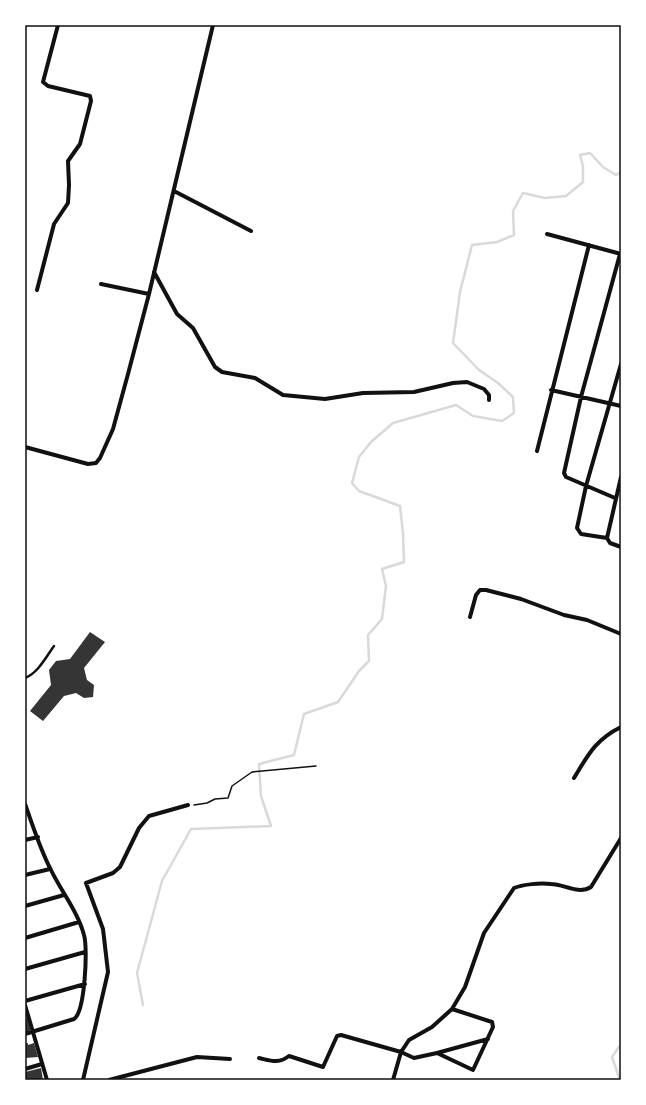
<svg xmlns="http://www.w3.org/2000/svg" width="646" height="1105" font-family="'DM Sans',sans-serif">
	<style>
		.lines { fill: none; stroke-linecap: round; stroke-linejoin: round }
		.stream { stroke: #d9d9d9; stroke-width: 2.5 }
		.building { fill: #353535 }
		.path { stroke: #111; stroke-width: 1.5 }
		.service { stroke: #111; stroke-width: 2.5 }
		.minor { stroke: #111; stroke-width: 4 }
		.neatline { fill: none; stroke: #111; stroke-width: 1.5 }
	</style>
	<rect width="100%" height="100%" fill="#fff"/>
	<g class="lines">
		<path class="stream" d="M143,1005l-6,-32 25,-92 29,-52 80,-3 -10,-30 -2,-32 35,-9 10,-41 34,-12 21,-31 10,-10 -1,-26 14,-16 4,-33 -4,-17 22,-7 -1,-29 -3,-27 -41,-15 -7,-8 7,-26 12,-15 22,-19 63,-18 17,11 29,5 12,-8 -1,-16 -15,-14 -19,-13 -26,-27 7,-51 12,-47 25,-3 17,-7 -1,-24 10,-18 22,5 21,-2 17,-14v-16l-3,-11 10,-2 13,14 13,8 5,-3
			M620,1080l-8,-23 9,-13"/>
	</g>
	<path class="building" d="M90,632l15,10 -21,26 3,12 7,5 -1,12 -9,1 -8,-5 -12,3 -21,25 -13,-10 21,-26 -2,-15 7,-9 14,-2z
		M27,1018l4,14 -6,2v-15z
		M28,1043v2l6,-2 4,14 -13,1v-14z
		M41,1068l2,12h-18v-8z"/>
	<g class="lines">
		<path class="path" d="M194,805l13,-2 8,-4 13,-1 4,-12 20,-14 64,-6"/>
		<path class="service" d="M25,678c13,-5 21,-21 29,-32"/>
		<path class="minor" d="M174,191l77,40
			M547,234l74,20
			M154,272l23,42 16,14 22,39 7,5 33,6 28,17 42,4 38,-6 51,-1 39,-9 14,-1 17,7 5,6v5
			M101,284l48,10
			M37,290l17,-66 14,-21 1,-18 -1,-24 12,-17 11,-43 -1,-5 -42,-10 -5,-4 15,-57
			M551,390l70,16
			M25,447l63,17 8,-1 4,-5 13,-29 15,-55 21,-80 64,-269
			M537,451l52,-206
			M621,477l-14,61 3,5 11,4
			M615,498l-49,-21 -2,-4 17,-76 39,-143
			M607,538l-26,-4 -4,-6 9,-42 35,-122
			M470,617l6,-22 4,-5h6l35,9 43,16 23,5 34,14
			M574,778c14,-23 21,-38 47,-51
			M25,804c8,22 15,45 26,66 10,21 27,42 33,65 4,13 1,77 -10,84l-49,15
			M25,840l13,-3
			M25,875l25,-6
			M25,906l39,-11
			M25,938l54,-16
			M25,969l60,-17
			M25,1001l60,-17
			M25,1005l22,75
			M452,1009l13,-22 19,-54 30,-45c10,-4 26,-5 37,-4 13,0 27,11 40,3l30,-49
			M437,1053l51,-14
			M259,1058c13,3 19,6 30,-2l34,11 14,-31 4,-1 60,17 13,6 23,-5 36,17 20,-43 -1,-5 -40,-13 -20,18 -23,13 -8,12 -8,28
			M25,1069l17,-5
			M83,1080l25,-108 -5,-43 -17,-46 27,-10 7,-6 19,-39 10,-12 39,-11
			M109,1080l88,-23 33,2"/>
	</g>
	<rect width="646" height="1105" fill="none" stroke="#ffffff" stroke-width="52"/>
	<rect x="26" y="26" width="594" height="1053" class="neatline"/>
</svg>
